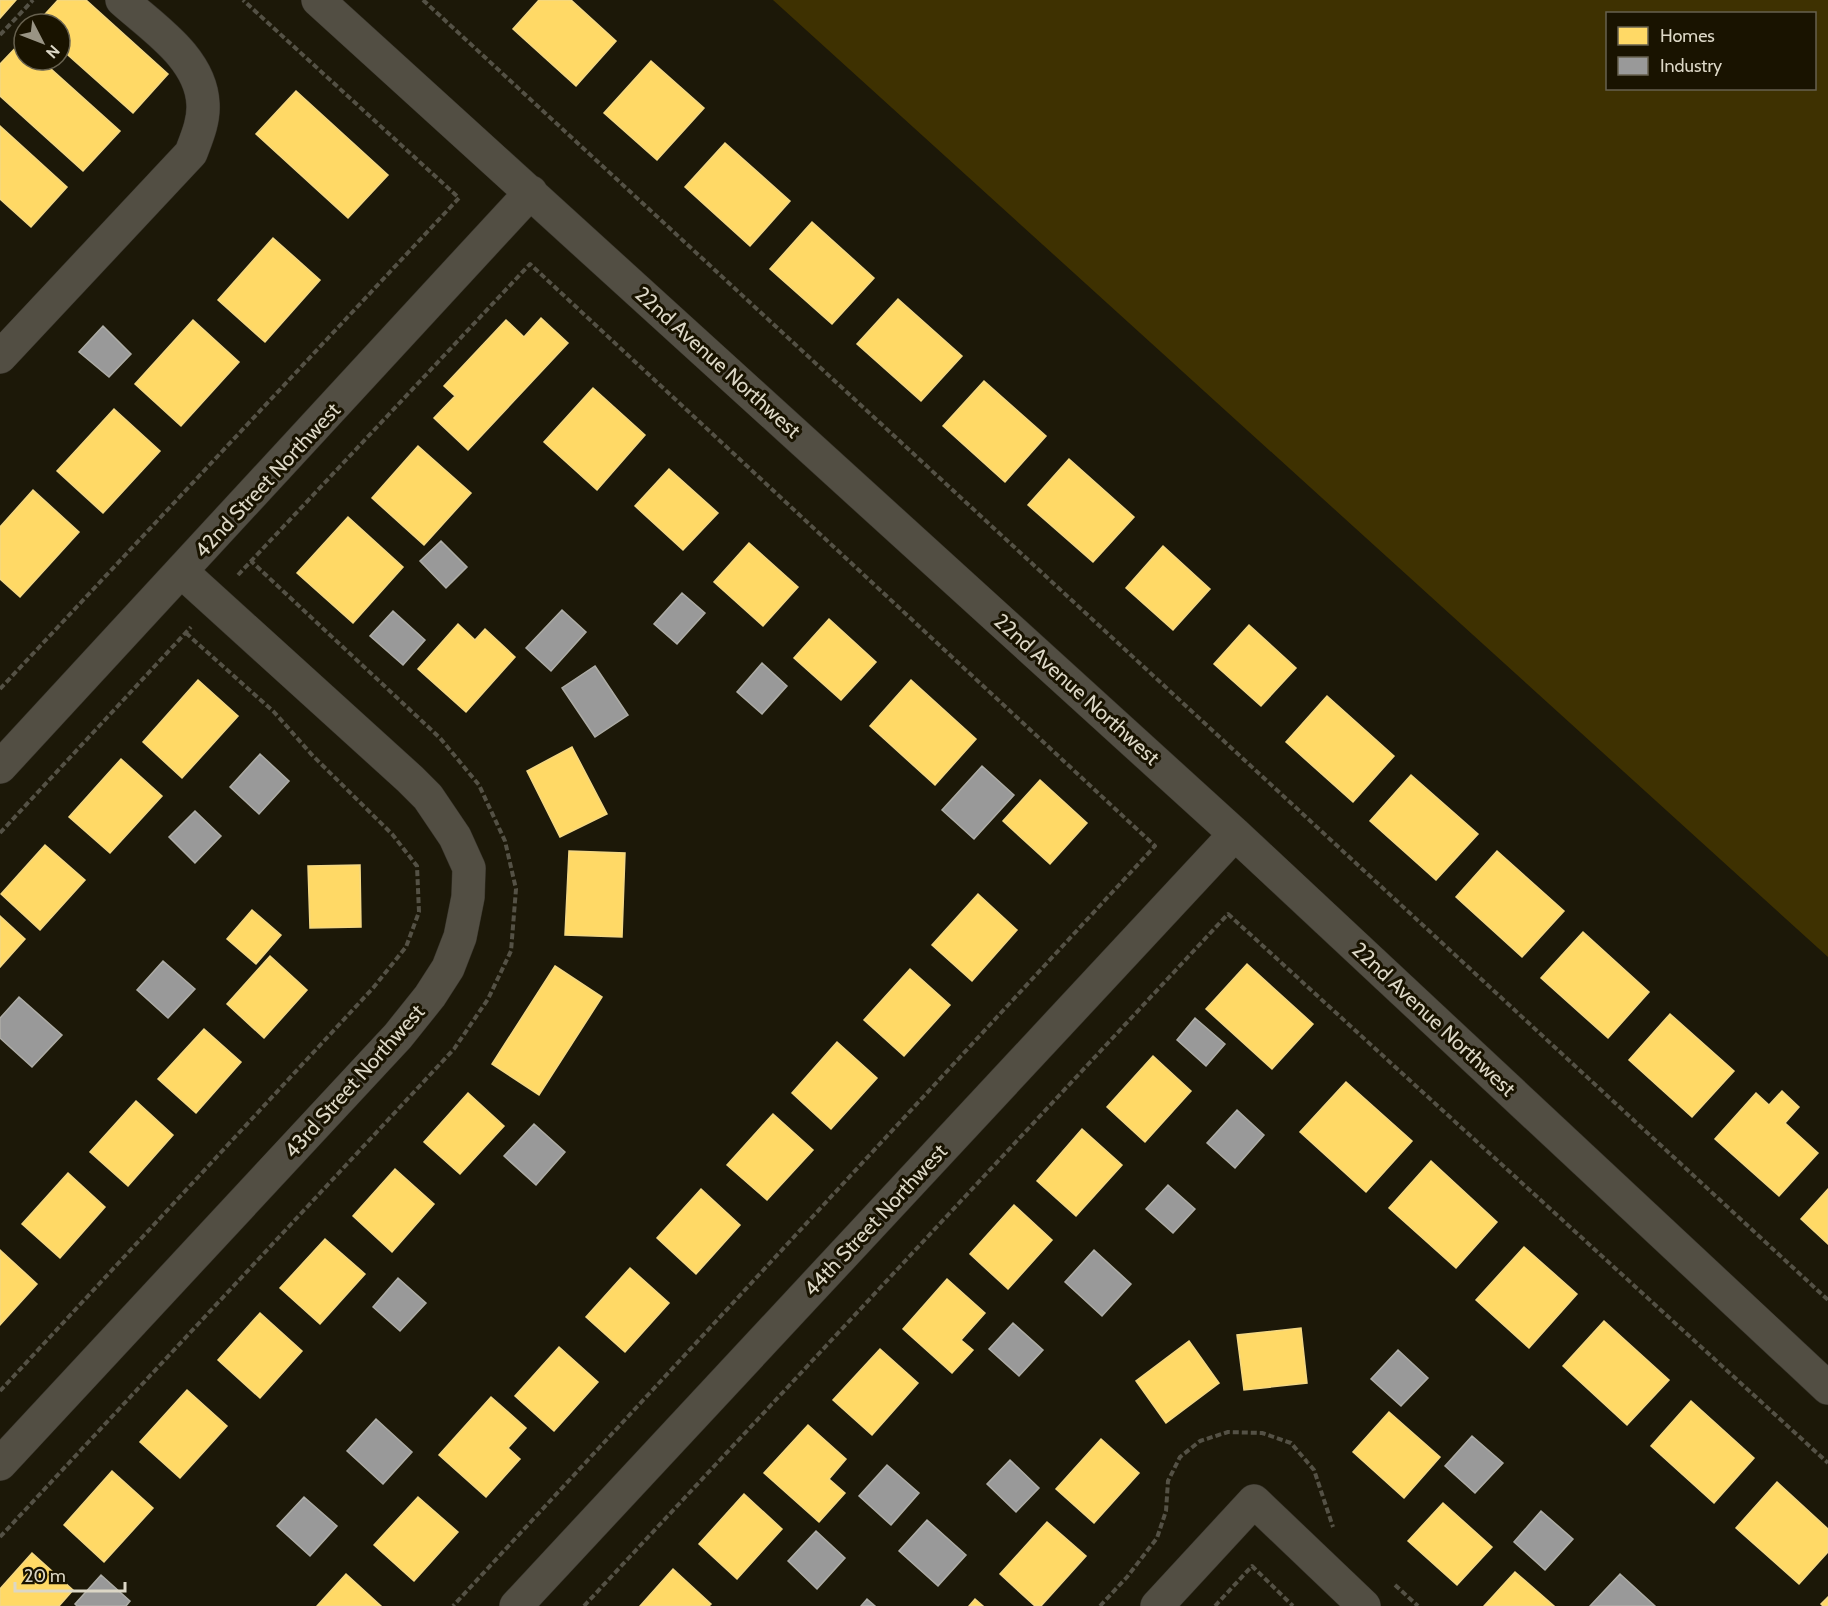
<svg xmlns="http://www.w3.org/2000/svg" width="1828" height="1606" font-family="Cabin,sans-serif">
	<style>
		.green { fill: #3e3101; fill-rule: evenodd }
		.homes { fill: #ffd966; stroke: #f4d883; stroke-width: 1.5 }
		.industry { fill: #999; stroke: #adaca6; stroke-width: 1.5 }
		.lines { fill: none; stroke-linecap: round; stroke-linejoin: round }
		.minor-casing { stroke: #363229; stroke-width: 34 }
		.path { stroke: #545145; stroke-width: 4; stroke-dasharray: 6 3; stroke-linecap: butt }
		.minor { stroke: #524e43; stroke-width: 33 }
		.labels { text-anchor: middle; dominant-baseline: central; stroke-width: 6; stroke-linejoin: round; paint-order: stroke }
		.street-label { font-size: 21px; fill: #dcd7c6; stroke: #191300 }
	</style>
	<rect width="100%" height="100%" fill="#1c1808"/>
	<path class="green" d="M773,0h1055v957zM1608,14h206v74h-206z"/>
	<path class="homes" d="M0,0h16l-16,18z
		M58,0h28l82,74 -35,39 -73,-65v-24h-24z
		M539,0h32l45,41 -40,45 -63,-57z
		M21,42l3,3v15h17l79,71 -37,40 -83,-75v-32z
		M651,61l53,47 -47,52 -53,-47z
		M296,91l92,84 -40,43 -92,-84z
		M0,126l67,61 -36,40 -31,-28z
		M725,143l65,58 -40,45 -65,-59z
		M812,222l62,56 -42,46 -62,-55z
		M273,238l47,42 -55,62 -47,-42z
		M898,299l64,57 -41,45 -64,-57z
		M541,318l27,25 -100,107 -34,-32 21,-22 -11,-10 62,-66 18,17z
		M193,320l46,42 -58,64 -46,-42z
		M984,381l62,55 -41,46 -62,-56z
		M593,388l52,47 -48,55 -53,-48z
		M114,409l46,42 -57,62 -46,-42z
		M418,446l53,47 -47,52 -52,-47z
		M1069,459l65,58 -41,45 -65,-57z
		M669,469l49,44 -35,37 -48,-44z
		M33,490l46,42 -59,65 -20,-18v-52z
		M348,517l55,50 -50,56 -56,-50z
		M749,543l49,44 -35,39 -49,-44z
		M1163,546l47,43 -37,41 -47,-42z
		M829,619l47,43 -35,38 -47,-42z
		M458,624l17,16 10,-11 30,28 -49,55 -48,-43z
		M1249,625l47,43 -35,38 -47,-42z
		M198,680l40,36 -56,62 -39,-36z
		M911,680l65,59 -41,46 -65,-59z
		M1327,696l67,60 -41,46 -67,-60z
		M572,747l35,67 -47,23 -33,-66z
		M121,759l41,37 -52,57 -41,-36z
		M1411,775l67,59 -42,46 -66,-59z
		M1040,780l47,43 -37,41 -47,-43z
		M45,845l40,35 -45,50 -39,-36z
		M569,851l56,2 -3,84 -57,-2z
		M1497,851l67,60 -42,46 -66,-60z
		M360,865l1,62 -51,1 -2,-62z
		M978,894l39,36 -45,51 -40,-36z
		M252,910l29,25 -25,29 -29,-25z
		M0,916l25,23 -25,28z
		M1583,932l66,60 -41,46 -67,-60z
		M270,956l37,34 -43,48 -37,-34z
		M1247,964l66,60 -41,45 -66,-60z
		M555,966l47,31 -63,98 -47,-31z
		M910,969l40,36 -46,51 -40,-36z
		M1670,1014l64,57 -42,46 -63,-57z
		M204,1029l37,33 -45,51 -38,-34z
		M837,1042l40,36 -46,51 -39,-36z
		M1153,1056l38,35 -46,51 -38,-35z
		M1346,1082l66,59 -46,51 -66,-60z
		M1782,1091l17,16 -14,16 33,30 -39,43 -64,-57 41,-46 13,12z
		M468,1093l36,33 -44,48 -36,-32z
		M136,1101l37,34 -45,51 -38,-34z
		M773,1114l40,36 -46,50 -40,-35z
		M1082,1129l40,36 -46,51 -39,-35z
		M1431,1161l66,61 -41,46 -67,-60z
		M395,1169l39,35 -42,48 -39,-36z
		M68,1173l37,34 -45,51 -38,-34z
		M701,1189l39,36 -44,49 -39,-36z
		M1828,1189v55l-27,-25z
		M1014,1205l38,35 -44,49 -38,-35z
		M325,1239l40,35 -45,50 -40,-36z
		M1524,1247l53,47 -48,54 -53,-48z
		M0,1250l37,34 -37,41z
		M630,1268l39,35 -44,49 -39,-35z
		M947,1279l38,34 -24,27 12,10 -21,23 -49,-44z
		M260,1313l42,38 -42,47 -42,-38z
		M1604,1321l65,59 -42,45 -64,-59z
		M1301,1328l6,55 -63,7 -7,-55z
		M1189,1341l30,42 -53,40 -30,-42z
		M559,1347l39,35 -44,49 -39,-35z
		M880,1349l38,34 -46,52 -39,-35z
		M187,1390l40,36 -47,52 -40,-36z
		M491,1397l35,31 -18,20 12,11 -34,38 -47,-42z
		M1691,1401l63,57 -40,45 -63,-57z
		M1389,1412l51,45 -36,41 -51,-46z
		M808,1425l38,34 -17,20 16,14 -26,29 -55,-49z
		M1101,1439l38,34 -45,50 -38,-34z
		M112,1471l41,37 -49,54 -40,-37z
		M1777,1482l51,47v23l-29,32 -63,-56z
		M744,1494l38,35 -45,50 -38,-35z
		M418,1497l40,35 -44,49 -40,-36z
		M1443,1503l49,44 -35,38 -49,-44z
		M1047,1522l39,34 -45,50h-6l-35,-32z
		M32,1553l41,37 -14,16h-59v-17z
		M673,1569l38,35 -2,2h-69z
		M1515,1572l39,34h-70z
		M346,1574l35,32h-64z
		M1828,1597v9h-5l-2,-2z
		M975,1599l8,7h-14z"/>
	<path class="industry" d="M103,326l28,28 -22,23 -30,-25z
		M441,541l26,26 -21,21 -26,-27z
		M682,593l23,20 -28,31 -23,-20z
		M562,610l24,22 -35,39 -25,-23z
		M393,611l32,29 -22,25 -33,-29z
		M762,663l25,23 -25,28 -25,-22z
		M595,666l33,49 -33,22 -33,-49z
		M260,754l29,27 -30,33 -29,-27z
		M982,766l32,29 -40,44 -32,-29z
		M195,811l26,25 -26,27 -26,-26z
		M163,961l32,28 -27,29 -31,-28z
		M19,997l43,38 -30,32 -32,-29v-20z
		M1195,1018l30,26 -19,22 -29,-26z
		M1237,1110l27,25 -29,33 -28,-25z
		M534,1124l31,28 -29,33 -32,-29z
		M1168,1185l27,24 -22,24 -27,-24z
		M1094,1250l37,34 -29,32 -37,-34z
		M398,1278l28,25 -26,28 -27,-24z
		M1013,1323l30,27 -24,26 -30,-27z
		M1398,1350l30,28 -27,28 -30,-27z
		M376,1419l36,33 -29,32 -36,-33z
		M1472,1436l31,27 -28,30 -30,-27z
		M1010,1460l29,28 -23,24 -29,-28z
		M887,1465l32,28 -28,32 -32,-29z
		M304,1497l33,29 -27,30 -33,-30z
		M1541,1511l32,28 -28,31 -31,-28z
		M927,1520l39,35 -28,31 -39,-35z
		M816,1531l29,27 -28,31 -29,-28z
		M1620,1574l35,32h-65z
		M101,1575l29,26 -4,5h-49l-2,-2z
		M867,1599l8,7h-14z"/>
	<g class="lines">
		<defs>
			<path id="minor" d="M318,0l917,834 593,554
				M0,357l191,-204c6,-16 13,-32 12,-49 -2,-46 -50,-76 -81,-104
				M0,767l531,-575
				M0,1464l398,-428 32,-40 18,-28 12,-31 8,-40 1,-29 -14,-31 -27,-40 -18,-18 -228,-207
				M516,1606l719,-772
				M1157,1606l97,-105 110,105"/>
		</defs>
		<use href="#minor" class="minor-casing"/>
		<path class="path" d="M423,0l1405,1300
			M0,35l33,-35
			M238,575l292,-311 625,582 -702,760
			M0,689l459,-491 -216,-198
			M0,833l191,-206
			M0,1391l373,-403 33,-41 13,-35 -2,-46 -25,-32 -79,-78 -39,-44 -88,-79
			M0,1537l454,-488 34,-50 23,-48 5,-62 -11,-48 -26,-56 -39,-47 -189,-177
			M1395,1585l23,21
			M584,1606l644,-692 600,549
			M1100,1606l27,-29 30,-39 9,-27 2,-30 12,-24 20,-16 28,-9 34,1 29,10 23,27 19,57
			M1215,1606l37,-40 41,40"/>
		<use href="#minor" class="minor"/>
	</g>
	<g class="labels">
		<g class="street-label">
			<text transform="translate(718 362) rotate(42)">22nd Avenue Northwest</text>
			<text transform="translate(267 480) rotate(-47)">42nd Street Northwest</text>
			<text transform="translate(1077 689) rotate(42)">22nd Avenue Northwest</text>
			<text transform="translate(1434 1019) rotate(43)">22nd Avenue Northwest</text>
			<text transform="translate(354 1081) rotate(-48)">43rd Street Northwest</text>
			<text transform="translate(875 1220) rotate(-47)">44th Street Northwest</text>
		</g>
	</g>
	<rect x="1606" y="12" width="210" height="78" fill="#191300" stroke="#67614f" stroke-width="1.5"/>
	<rect x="1618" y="27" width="30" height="18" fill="#ffd966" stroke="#67614f" stroke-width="1.5"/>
	<text x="1660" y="42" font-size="18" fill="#dcd7c6">Homes</text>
	<rect x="1618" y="57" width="30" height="18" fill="#999999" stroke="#67614f" stroke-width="1.5"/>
	<text x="1660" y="72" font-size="18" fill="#dcd7c6">Industry</text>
	<g transform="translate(42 42) rotate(132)"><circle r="28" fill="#191300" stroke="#67614f" stroke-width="1.5"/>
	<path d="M0-4.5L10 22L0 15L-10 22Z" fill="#999484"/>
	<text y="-9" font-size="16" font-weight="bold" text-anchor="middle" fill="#dcd7c6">N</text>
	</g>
	<path d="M15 1582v9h110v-9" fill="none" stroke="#dcd7c6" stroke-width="3"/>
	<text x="24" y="1582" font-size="18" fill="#dcd7c6" stroke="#191300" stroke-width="4.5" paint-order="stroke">20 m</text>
</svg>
